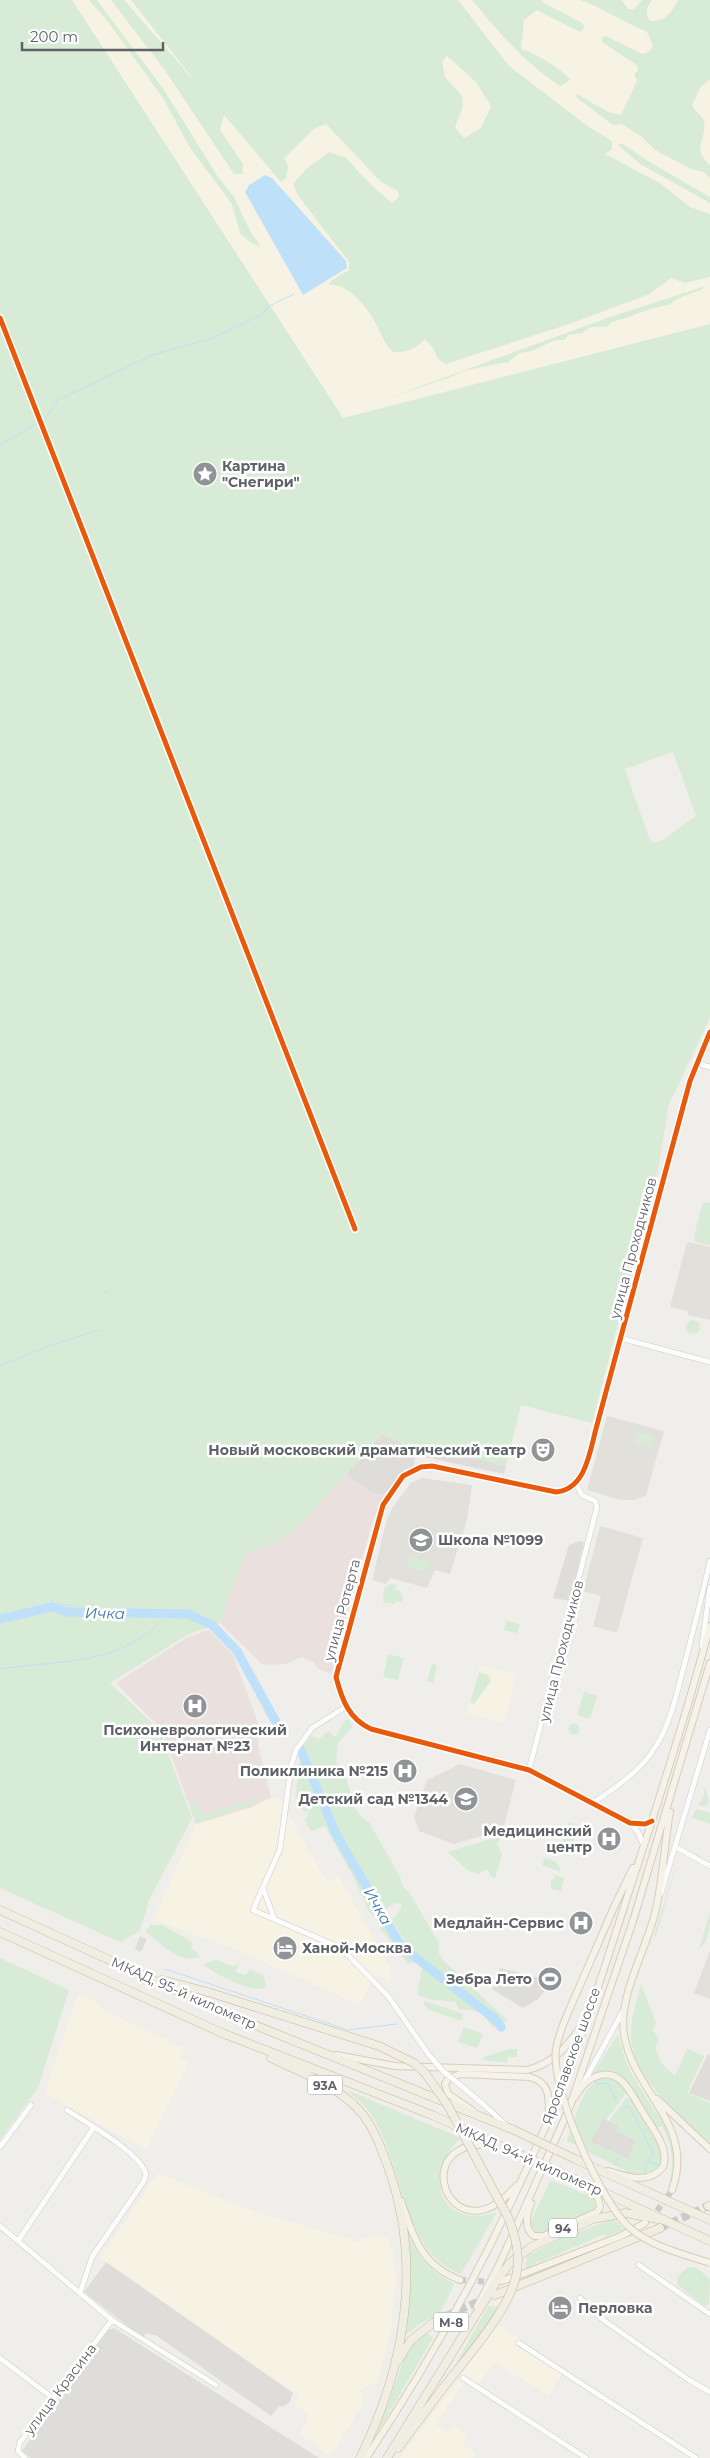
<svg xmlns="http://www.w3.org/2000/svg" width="710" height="2458" font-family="Montserrat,sans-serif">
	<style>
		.commercial { fill: #f7f3e4 }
		.industrial { fill: #dfddda }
		.education { fill: #e2e0da }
		.medical { fill: #eae0de }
		.green { fill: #d8ebd6; fill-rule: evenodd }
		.water { fill: #bfe0f9 }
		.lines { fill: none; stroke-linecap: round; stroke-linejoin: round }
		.stream { stroke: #bfe0f9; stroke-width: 1 }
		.river { stroke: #bfe0f9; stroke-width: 9 }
		.major-tunnel { stroke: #cbcbca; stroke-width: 6; stroke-dasharray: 6 3; stroke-linecap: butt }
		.highway-tunnel { stroke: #cbcbca; stroke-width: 8; stroke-dasharray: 8 4; stroke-linecap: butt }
		.minor-casing { stroke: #cbcccc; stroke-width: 6 }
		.major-casing { stroke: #d7ceb8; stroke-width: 8 }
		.highway-casing { stroke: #c8b996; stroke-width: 9 }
		.minor { stroke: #fdfcfc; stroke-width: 5 }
		.major { stroke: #f4f2e9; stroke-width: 6 }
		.highway { stroke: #f0ede3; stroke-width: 8 }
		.minor-bridge-casing { stroke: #cbcccc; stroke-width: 6; stroke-linecap: butt }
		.major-bridge-casing { stroke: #d7ceb8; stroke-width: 8; stroke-linecap: butt }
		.highway-bridge-casing { stroke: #c8b996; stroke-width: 9; stroke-linecap: butt }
		.minor-bridge { stroke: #fdfcfc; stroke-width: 5 }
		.major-bridge { stroke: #f4f2e9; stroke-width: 6 }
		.highway-bridge { stroke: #f0ede3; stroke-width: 8 }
		.cycleway-casing { stroke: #fff; stroke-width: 8 }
		.cycleway { stroke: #e8590c; stroke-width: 5 }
		.labels { text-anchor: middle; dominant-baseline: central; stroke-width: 5; stroke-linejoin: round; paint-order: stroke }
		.shield { fill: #fff; stroke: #8f9295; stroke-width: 1 }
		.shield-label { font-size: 12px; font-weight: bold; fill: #5f6368 }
		.poi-label { font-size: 14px; font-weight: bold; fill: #5f6368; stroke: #fff; text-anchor: end }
		.street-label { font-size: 14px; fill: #5f6368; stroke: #fff }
		.water-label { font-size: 15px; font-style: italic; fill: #4174aa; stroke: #fff }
	</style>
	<rect width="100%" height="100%" fill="#efeeea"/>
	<path class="commercial" d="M72,0h638v324l-367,94z
		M480,1665l36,10 -12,48 -37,-10z
		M278,1796l49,86 11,-6 52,91 1,15 -3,2 -9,-10 -6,3 -13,28 -130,-58 -77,-27 43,-96 56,-17z
		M78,1994l18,7v3l10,8 79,36 -5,10 10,4 -44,88 -101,-57z
		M158,2173l83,34 117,35 7,-4 17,-3 6,4 5,13 3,28 -6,55 -13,47 -19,9 5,3v10l-32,52 -32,-22 8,-11 1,-9 -13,-9 4,-9 -199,-138z
		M499,2325l21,14 -4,7 46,28 -14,21 -54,-33 -16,23 -17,-10z
		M458,2380l5,3 -27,42 12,7 5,-6 15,9 -6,9 14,9 -3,5h-73z"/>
	<path class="industrial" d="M382,1434l28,13 37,4 59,15 -2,8 -89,-19 -1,11 -9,4 -21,25 -13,-2 -25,-19z
		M580,1541l4,1 -14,59 -17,-3 16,-53z
		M140,1936l7,3 -6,13 -6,-3z
		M500,1968l43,11 -3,10 5,2 -7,8 -15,9 -31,-19z
		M708,2054l2,2v45l-21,-8z
		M603,2118l16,8 -2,5 19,9 -8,19 -38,-17z
		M106,2262l187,131 -4,10 -7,4 -2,-2 -9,11 -114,-80 -11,-3 -3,5 -59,-46z
		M114,2328l205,130h-288l-9,-7 84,-120z"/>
	<path class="education" d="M689,1242l21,5v73l-22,-5v-4l-18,-4 16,-62z
		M607,1416l57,15 -18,64 -12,5h-14l-33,-10z
		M422,1478l50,7 -5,35 -17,54 -15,-4 -8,18 -37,-10 -4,6 -14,-4 15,-61 6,-12 18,-24z
		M600,1526l43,12 -26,95 -24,-7 8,-30 -18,-5z
		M460,1764l56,16 -13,50 -49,14 -35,-13 -5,-14 13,-37z
		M710,1950v49l-16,-6z"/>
	<path class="medical" d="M346,1474l25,19 13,2 -12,28 -41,151 -14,-6 -3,-5 -12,-6 -17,7 -22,1 -43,-42 12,-36 17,-36 25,-6 28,-23z
		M209,1630l24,25 27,73 -2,17 13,52 -19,10 -56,17 -34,-94 -46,-47 72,-46z"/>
	<path class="green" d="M0,0h72l271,418 367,-94v694l-41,86 -11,66 -66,253 -71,-18 -15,61 -84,-20 -12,1 -28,-13 -80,88 -28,23 -25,6 -17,36 -12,36 -33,12 -77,48 50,48 32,87 -43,82 -9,31 -20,11 -120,-54zM673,752l23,64 -33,24 -9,3 -5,-5 -24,-69z
		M89,0h8l67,90 54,87 16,20 16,34 11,16 -11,-5 -10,-9 -8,-29 -42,-56 -27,-50 -57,-79z
		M111,0h13l74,85 -67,-85h327l51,66 80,61 23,14v8l-7,5 55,29 30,24 20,7v63l-25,6 -14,-5 -21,16 -81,30 -123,40 -8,-5 -5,-11 -8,-9c-10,10 -18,14 -32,13 -9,-8 -12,-19 -18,-30 -7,-14 -28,-40 -46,-37l3,-5 17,-10v-8l-52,-68 -4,-10 13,-15 23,-17 17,6 26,28 20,17 7,-6 -1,-6 -17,-9 -55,-58 -12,5 -30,29 4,8 -2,12 -5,4 -57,-67 -4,15 23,34v10h-9l-70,-105zM447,56l29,26 15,24 -10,22 -17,10 -9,-11 7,-18 1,-12 -18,-20 -3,-15z
		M472,0h71l-1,2 40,21 3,4 -5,5 -43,-22 -13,10 -3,29c10,2 45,22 49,31l-10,6c-35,-23 -61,-53 -88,-86z
		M580,0h42l6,9h6l8,-9h10c-5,8 -8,13 -2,21 15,1 22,-9 28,-21h32v79l-10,9 -8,17c2,7 10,9 12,16 4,17 -14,27 6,44v13l-6,-6 -13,-3 -36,-19 -13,-13 -20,-13 -9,1 -37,-28 1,-3 31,18 13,3 16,-34 -3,-7 4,-3v-5l-36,-24v-5l4,-1 36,18 7,-2 4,-6 -6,-14c-23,-9 -43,-24 -67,-32z
		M617,144h6l25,17 62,36v6l-70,-39z
		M703,287h3c-11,6 -30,10 -37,18 -21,2 -38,13 -58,17l-4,5c-8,0 -17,-2 -24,6l-15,2 -3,5h-10l-23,11 -12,2 -12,9 -41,8 -19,8 -65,22 227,-83z
		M704,1202l6,1v42l-15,-3 -1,-6 8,-31z
		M686 1327a7 7 0 1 1 14 0a7 7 0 1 1-14 0Z
		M638,1432l16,4 -3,11 -16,-5z
		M410,1557l20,5 -3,10 -19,-5z
		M391,1584l5,1 -1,5 5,1 3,6 -1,5 -6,-1 -1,3 -12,-2 1,-14z
		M506,1621l14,3 -3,9 -13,-3z
		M388,1654l16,4 -6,22 -15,-3z
		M432,1664l5,1 -4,18 -6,-2z
		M479,1672l9,3 3,6 -17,23 -4,-1z
		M584,1692l13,4 -7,23 -13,-4z
		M345,1720h5l2,7 -14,16 -2,18c17,16 11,51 33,61l32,57 2,8 6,5 30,51v11l6,8 62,58 -5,4 -93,-76 -17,-28 9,-11v-5l-6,-1 -11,7 -46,-76 -35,-87 8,-11 8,3 10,-8 6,6z
		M568.5 1729a5.5 5.5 0 1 1 11 0a5.5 5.5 0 1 1-11 0Z
		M301,1752l34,84 64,110 48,37 9,10 38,27 3,6 -3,2c-16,-18 -10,-16 -35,-19l-4,-7 -27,-3 -11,-5 5,-26 -7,-6 -7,2 -2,-3 -26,-32v-9l-11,-8 -14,-32 -30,-54 -14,5 -6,-10 8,-18 -2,-3 -9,-1 9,5 -4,9 -9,-6 3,-8 -6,-2z
		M705,1787l4,15 -4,4 -7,-1 5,-7z
		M252,1800l5,3 -61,20 -6,-18 8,-3 4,11 3,1z
		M696,1809l14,4v11l-18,-6z
		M569,1822l10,3 -9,29 -10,-3z
		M500,1836l1,1 -4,8 5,9 -7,24 -5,-2 -2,-7 -10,5 -9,-3 -22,-19z
		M545,1858c9,2 14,5 16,14l-19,-7z
		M677,1863l-21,73 2,3 -4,-4z
		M555,1875l9,3 -3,13 -10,-2v-10h3z
		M710,1912c0,13 0,28 -11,37z
		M150,1925h12l30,17 1,2 -3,3 7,5 2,5c-23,7 -36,-14 -54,-25z
		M0,1958l69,32 -31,98 -38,52z
		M217,1960l17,7 4,-3 -2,8 10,3 4,-6 14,7 2,12c-18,4 -47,-12 -62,-23l1,-2z
		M641,1984l15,39 -3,7 6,10 -4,8 7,16 13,12 12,-27 17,7 -17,37 23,10v40c-29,-26 -80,-66 -79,-110 0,-16 6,-32 10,-49z
		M424,2001l34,11 5,2 -1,7 -33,-11 -5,-6z
		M464,2027l19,7 -6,14 -19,-6z
		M618,2034c4,17 9,33 18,47 21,37 54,63 31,108 8,-23 6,-41 -5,-63l-6,2 -35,-52 -10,-5 -19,4z
		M509,2049h8v8h-9l-1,6 -23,-3v-3z
		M605,2076l12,3 9,10v4l-20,27 -3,-1 -13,23 38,17 8,-19 -20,-9 3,-5 -10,-5 17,-23 6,1c12,20 59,81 2,76l-67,-34c9,-22 13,-56 38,-65z
		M347,2090l114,48c-40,37 -21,93 36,74l-36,62c-64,-24 -57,-118 -94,-165 -6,-7 -14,-13 -20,-19z
		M551,2180l43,18 1,10 -2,4 -49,21h-7l-7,-6v-5z
		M610,2220h5l9,10 -19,7v-3l-65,28 -5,-1 1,4 -11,5 2,-14 33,-17z
		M409,2236c10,23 24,37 46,48l-17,31 -17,8 -18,14 7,-44z
		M688,2267l9,1 13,11 -1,25 -4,2 -28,-21 1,-9z
		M488,2306l13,1 -57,78z
		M425,2332l8,6 -57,97 30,-81 8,-12z"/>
	<path class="water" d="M265,175l7,3 74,83 1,7 -44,27 -58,-103 4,-7z"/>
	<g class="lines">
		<path class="stream" d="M44,420l14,-20 94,-45 61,-17 50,-24 4,-7 27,-13
			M0,445l38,-22
			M102,1294l5,-3
			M0,1366l49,-20 50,-16
			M34,1603l2,8
			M58,1603l15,3
			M52,1607v-8
			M0,1669c66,-10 120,-2 169,-55
			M165,1969l183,61 49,-6
			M595,2082l1,2 12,-1 7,17
			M614,2095l3,3
			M621,2111l6,-5 3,2 23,45 -8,16 1,6
			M643,2132l6,-4
			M649,2162l11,3
			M614,2165l5,-9"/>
		<path class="river" d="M0,1619l52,-12 15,5 121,2 24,11 25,26 39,71
			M300,1748l36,86 65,112 95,74 5,7"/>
		<path class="major-tunnel" d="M652,2218l20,-28
			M460,2280l34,2"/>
		<path class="highway-tunnel" d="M660,2228l48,-22
			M437,2320l47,-21"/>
		<defs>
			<path id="minor" d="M696,1063l14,4
				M620,1338l90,24
				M702,1646l8,-59
				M347,1706l-35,22 -16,22 -5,17 -11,82 -27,61 88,38 47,48 41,59
				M529,1770l68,-263 -2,-6 -13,-6 -6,-11
				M591,1804c24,-16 50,-33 65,-58 15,-24 21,-54 28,-80 9,-35 18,-70 26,-105
				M652,1821l-7,3 -15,-1 -101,-53 -158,-41c-22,-10 -29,-29 -35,-52l47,-172 20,-29 18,-9 11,-1 124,26c31,-3 34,-43 41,-67l93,-344 20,-49
				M631,1824l7,8 6,14
				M676,1847l34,19
				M263,1888l11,30
				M661,1893l49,-163
				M584,2082l39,-71
				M483,2104l23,21
				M67,2110c18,12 74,43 79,64l-2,7 -52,76 -12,36
				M0,2147l31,-42
				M0,2226l112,94 104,65
				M18,2241l76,-114
				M639,2265l71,49
				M580,2298l22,21 87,61 21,12
				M519,2343l177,115
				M0,2358l54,41
				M463,2378l123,80
				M25,2458l-7,-7 2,-9 92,-122"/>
			<path id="major" d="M670,1812c-6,33 -7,69 -15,101 -9,37 -37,84 -31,121 9,59 72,90 48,156
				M615,1905l18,-37
				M336,2055l59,11 132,4c25,-6 38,-21 53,-42
				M575,2097c6,-10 11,-17 22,-21 24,-8 34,17 45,35 9,15 28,37 21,56 -15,18 -35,10 -55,4
				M657,2099l53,50
				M473,2111l-25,-17 -3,-10 3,-5 12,-5 70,3c20,6 19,19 19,38
				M495,2145c-93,-10 -44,118 21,41
				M401,2201c13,37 20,64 59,79
				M531,2203c-4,11 -8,25 3,33h10l53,-24 3,-5 -2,-9 -13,-11
				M501,2281l24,-8 96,-37 24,-13
				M477,2307l22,-42 70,-156 64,-188 77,-258
				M366,2458c71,-106 131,-218 181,-335 34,-78 59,-160 85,-241 28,-85 55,-170 78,-256"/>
			<path id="highway" d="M0,1910l230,105 284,115
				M0,1932l222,101 210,82 74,33
				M162,1980l46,12
				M271,2058c29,14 62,26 85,49 17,17 24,38 32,60 35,97 17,200 -28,291
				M575,2159l135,61
				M568,2176l142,65
				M708,2206h2
				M495,2295l165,-67
				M398,2361l13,-21 26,-20
				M398,2448l45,-60
				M387,2458l113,-182 10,-13 21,-16 62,-28 32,-6 39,7"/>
		</defs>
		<use href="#minor" class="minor-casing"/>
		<use href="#major" class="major-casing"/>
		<use href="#highway" class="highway-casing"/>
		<use href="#minor" class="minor"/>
		<use href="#major" class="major"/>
		<use href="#highway" class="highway"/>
		<defs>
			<path id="minor-bridge" d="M429,2055l14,16 40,33"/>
			<path id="major-bridge" d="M615,1905c-13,29 -25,58 -38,87 -8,19 -18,38 -21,57 -6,39 45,154 74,179 22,19 53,26 80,35"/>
			<path id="highway-bridge" d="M208,1992l171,54 35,17 11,10 22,31 62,115c6,17 11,34 8,52 -5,37 -51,87 -74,117
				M514,2130l61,29
				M506,2148l62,28"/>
		</defs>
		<use href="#minor-bridge" class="minor-bridge-casing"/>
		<use href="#major-bridge" class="major-bridge-casing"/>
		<use href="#highway-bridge" class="highway-bridge-casing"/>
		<use href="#minor-bridge" class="minor-bridge"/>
		<use href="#major-bridge" class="major-bridge"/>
		<use href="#highway-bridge" class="highway-bridge"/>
		<defs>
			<path id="cycleway" d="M0,318l355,911
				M652,1821l-7,3 -15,-1 -101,-53 -158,-41c-22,-10 -29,-29 -35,-52l47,-172 20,-29 18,-9 11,-1 124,26c31,-3 34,-43 41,-67l93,-344 20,-49"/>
		</defs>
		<use href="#cycleway" class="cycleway-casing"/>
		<use href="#cycleway" class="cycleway"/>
	</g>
	<defs>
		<symbol id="sight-disc" viewBox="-11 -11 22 22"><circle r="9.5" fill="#919496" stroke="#fff"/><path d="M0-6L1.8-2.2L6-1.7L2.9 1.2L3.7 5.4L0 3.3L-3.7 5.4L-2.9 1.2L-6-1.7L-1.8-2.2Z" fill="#fff"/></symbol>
		<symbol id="theatre-disc" viewBox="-11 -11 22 22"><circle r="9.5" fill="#919496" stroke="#fff"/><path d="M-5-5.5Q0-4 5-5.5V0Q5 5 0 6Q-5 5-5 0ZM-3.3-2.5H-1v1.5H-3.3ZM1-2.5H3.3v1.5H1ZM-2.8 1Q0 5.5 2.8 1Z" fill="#fff"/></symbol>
		<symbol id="school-disc" viewBox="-11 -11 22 22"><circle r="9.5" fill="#919496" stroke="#fff"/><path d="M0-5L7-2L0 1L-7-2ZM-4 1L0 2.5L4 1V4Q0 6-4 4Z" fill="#fff"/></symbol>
		<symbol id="hospital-disc" viewBox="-11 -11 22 22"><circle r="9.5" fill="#919496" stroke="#fff"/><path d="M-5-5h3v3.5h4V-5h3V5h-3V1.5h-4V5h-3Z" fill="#fff"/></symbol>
		<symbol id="hotel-disc" viewBox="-11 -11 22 22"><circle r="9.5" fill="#919496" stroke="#fff"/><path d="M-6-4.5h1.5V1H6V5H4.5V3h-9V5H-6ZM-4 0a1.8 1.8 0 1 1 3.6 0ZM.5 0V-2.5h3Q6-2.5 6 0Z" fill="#fff"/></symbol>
		<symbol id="stadium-disc" viewBox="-11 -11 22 22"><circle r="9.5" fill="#919496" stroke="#fff"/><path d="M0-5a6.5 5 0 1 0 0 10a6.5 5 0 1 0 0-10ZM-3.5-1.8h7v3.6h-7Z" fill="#fff"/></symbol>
	</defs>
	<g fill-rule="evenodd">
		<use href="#sight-disc" x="191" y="460" width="28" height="28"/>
		<use href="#theatre-disc" x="529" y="1436" width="28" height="28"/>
		<use href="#school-disc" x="407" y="1526" width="28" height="28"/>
		<use href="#hospital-disc" x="181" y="1692" width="28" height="28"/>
		<use href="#hospital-disc" x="391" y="1757" width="28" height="28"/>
		<use href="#school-disc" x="452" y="1785" width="28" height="28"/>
		<use href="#hospital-disc" x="595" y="1825" width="28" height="28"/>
		<use href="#hospital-disc" x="567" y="1909" width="28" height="28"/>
		<use href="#hotel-disc" x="271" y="1934" width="28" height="28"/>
		<use href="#stadium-disc" x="536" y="1965" width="28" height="28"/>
		<use href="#hotel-disc" x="546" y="2294" width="28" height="28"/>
	</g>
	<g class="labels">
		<g class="shield">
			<rect x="307.5" y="2075.5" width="35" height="19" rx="4"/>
			<rect x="549" y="2218.5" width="28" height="19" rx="4"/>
			<rect x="433.5" y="2312.5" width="35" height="19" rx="4"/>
		</g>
		<g class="shield-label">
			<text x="325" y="2085">93A</text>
			<text x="563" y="2228">94</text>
			<text x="451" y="2322">М-8</text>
		</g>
		<g class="poi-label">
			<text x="222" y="466" text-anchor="start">Картина<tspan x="222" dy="16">"Снегири"</tspan></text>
			<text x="526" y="1450">Новый московский драматический театр</text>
			<text x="438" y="1540" text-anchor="start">Школа №1099</text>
			<text x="195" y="1730" text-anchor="middle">Психоневрологический<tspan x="195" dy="16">Интернат №23</tspan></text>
			<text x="388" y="1771">Поликлиника №215</text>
			<text x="448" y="1799">Детский сад №1344</text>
			<text x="592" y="1831">Медицинский<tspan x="592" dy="16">центр</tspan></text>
			<text x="564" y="1923">Медлайн-Сервис</text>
			<text x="302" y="1948" text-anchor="start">Ханой-Москва</text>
			<text x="532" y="1979">Зебра Лето</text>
			<text x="578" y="2308" text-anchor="start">Перловка</text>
		</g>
		<g class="street-label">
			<text transform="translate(633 1248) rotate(-75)">улица Проходчиков</text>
			<text transform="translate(342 1610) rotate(-75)">улица Ротерта</text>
			<text transform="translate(561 1651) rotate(-76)">улица Проходчиков</text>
			<text transform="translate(184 1993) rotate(24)">МКАД, 95-й километр</text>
			<text transform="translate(571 2056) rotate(-70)">Ярославское шоссе</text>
			<text transform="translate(529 2159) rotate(24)">МКАД, 94-й километр</text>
			<text transform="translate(60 2389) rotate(-53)">улица Красина</text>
		</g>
		<g class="water-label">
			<text transform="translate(105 1613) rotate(1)">Ичка</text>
			<text transform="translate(378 1906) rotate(60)">Ичка</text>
		</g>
	</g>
	<path d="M22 42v8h141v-8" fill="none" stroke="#5f6368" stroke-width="2.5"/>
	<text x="30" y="42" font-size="15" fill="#5f6368" stroke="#ffffff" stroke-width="4" paint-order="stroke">200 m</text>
</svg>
